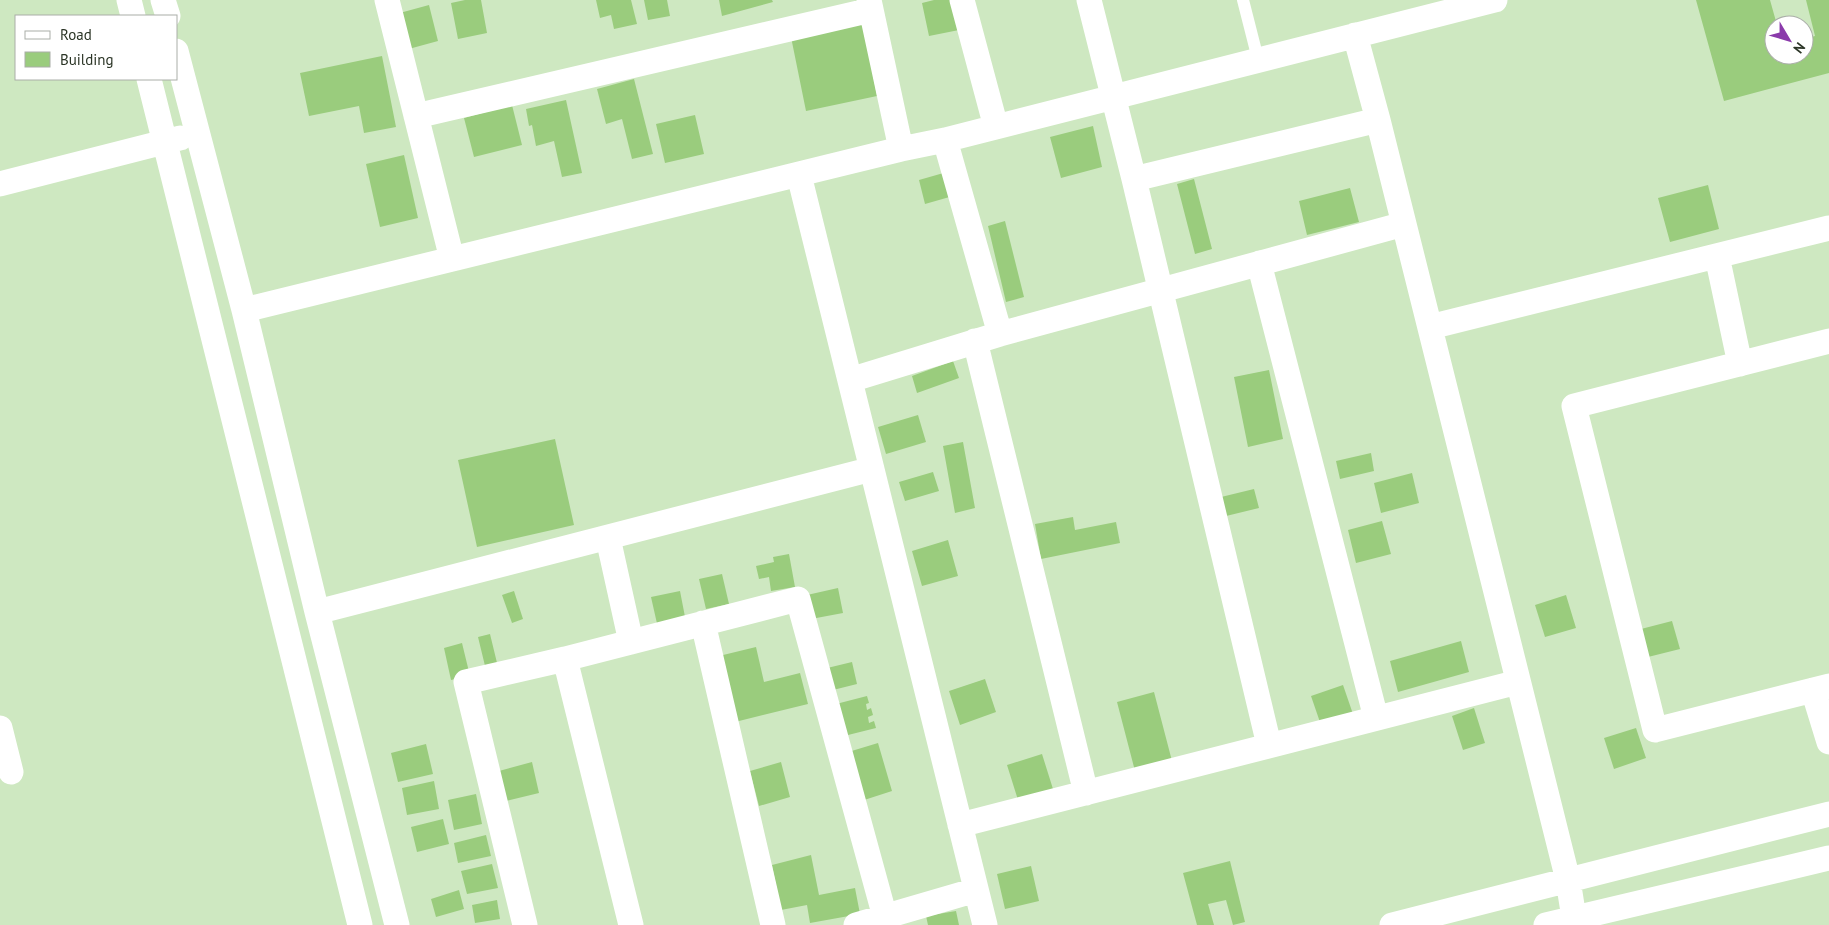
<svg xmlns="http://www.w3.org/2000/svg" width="1829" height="925" font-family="'PT Sans',sans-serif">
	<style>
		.building { fill: #9acc7d }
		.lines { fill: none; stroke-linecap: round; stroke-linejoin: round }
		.service { stroke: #fff; stroke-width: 12 }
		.minor { stroke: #fff; stroke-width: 25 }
	</style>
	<rect width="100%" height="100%" fill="#cee8c1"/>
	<path class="building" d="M465,0h16l6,33 -29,6 -7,-36z
		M596,0h35l6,24 -23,5 -3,-14 -11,3z
		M644,0h23l3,16 -22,4z
		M719,0h53l1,2 -51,14z
		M934,0h24l6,29 -35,7 -7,-33z
		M1696,0h74l7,25h-3v30h30v-16l11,-3 -9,-36h23v73l-105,28z
		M429,5l9,36 -33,9 -9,-36z
		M863,21l14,75 -71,15 -15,-74z
		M382,56l14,71 -32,6 -5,-27 -50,10 -9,-43z
		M634,79l19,75 -21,5 -10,-40 -16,5 -9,-35z
		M566,100l16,73 -20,4 -8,-36 -18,5 -4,-21 -3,1 -3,-17z
		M512,105l10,40 -48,12 -10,-39z
		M695,115l9,39 -39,9 -9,-39z
		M1093,126l9,41 -41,11 -11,-41z
		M404,155l14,63 -38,9 -14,-63z
		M947,172l6,24 -28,8 -6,-24z
		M1194,179l18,70 -17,5 -18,-70z
		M1708,185l11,44 -49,13 -12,-44z
		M1350,188l9,34 -52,13 -8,-34z
		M1005,221l19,76 -18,5 -18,-76z
		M953,361l6,17 -42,15 -5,-17z
		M1269,370l14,69 -35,8 -14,-70z
		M918,415l8,27 -40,12 -8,-27z
		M555,439l19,86 -97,22 -19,-87z
		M963,442l12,66 -20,5 -12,-67z
		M1371,453l3,18 -34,8 -4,-18z
		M933,472l6,19 -34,10 -6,-19z
		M1412,473l7,30 -38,10 -7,-30z
		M1254,489l5,19 -37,9 -5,-19z
		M1073,517l2,13 41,-8 4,21 -79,16 -6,-35z
		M1382,521l9,33 -35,9 -8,-33z
		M948,540l10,36 -36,10 -10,-35z
		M789,554l6,33 -24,4 -2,-14 -10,2 -3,-13 18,-4 -1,-5z
		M722,574l7,30 -23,5 -7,-30z
		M838,588l5,25 -32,6 -4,-24z
		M514,591l9,28 -11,4 -10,-28z
		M680,591l6,31 -28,6 -7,-31z
		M1566,595l10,33 -31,9 -10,-32z
		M1672,621l8,28 -32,8 -7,-28z
		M490,634l8,33 -12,3 -8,-33z
		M1461,641l8,31 -71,20 -8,-31z
		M462,643l8,33 -19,4 -7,-32z
		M756,647l8,35 36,-9 8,31 -73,18 -16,-66z
		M852,662l5,22 -32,8 -6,-22z
		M985,679l11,33 -36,13 -11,-34z
		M1343,685l11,32 -32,11 -11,-32z
		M1154,692l18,69 -37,10 -18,-69z
		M867,696l2,7 -3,1 1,6 4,-2 2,7 -5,2 1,6 5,-2 2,7 -32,8 -8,-32z
		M1474,708l11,35 -22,7 -11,-34z
		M1636,728l10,30 -32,11 -10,-31z
		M878,743l14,48 -34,11 -13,-49z
		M426,744l7,30 -35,8 -7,-29z
		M1042,754l11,35 -35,11 -11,-35z
		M532,762l7,31 -33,8 -7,-30z
		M781,762l9,35 -31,9 -9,-35z
		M434,781l5,28 -32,6 -5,-27z
		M476,794l6,30 -28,6 -6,-30z
		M443,819l6,25 -32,8 -6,-25z
		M486,835l5,21 -33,7 -4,-20z
		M811,855l8,40 36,-7 5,26 -50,9 -3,-18 -26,5 -9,-45z
		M1230,861l15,61 -12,3 -7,-25 -18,4 6,21h-17l-14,-52z
		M492,864l6,24 -31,6 -6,-23z
		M1031,866l8,35 -34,8 -8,-35z
		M459,890l5,19 -28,8 -5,-18z
		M497,900l3,19 -25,4 -3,-18z
		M956,911l3,14h-31l-2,-9z"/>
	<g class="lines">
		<path class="service" d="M1243,0l15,59"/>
		<path class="minor" d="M129,0l4,16
			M163,0l5,16
			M387,0l65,259
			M869,0l32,149
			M962,0l34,127
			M1089,0l45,179 135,566
			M1355,35l23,85 190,760 6,38
			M176,51l68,259 73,302 80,313
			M149,79l211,846
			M416,116l455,-106
			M945,140l55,194
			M799,175l186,750
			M1134,179l244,-59
			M0,184l180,-46
			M1717,256l23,108
			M1259,263l117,455
			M244,310l657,-161 44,-9 550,-140
			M1430,327l399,-99
			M975,341l111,452
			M1829,341l-255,65 81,324 174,-44
			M850,380l150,-46 404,-110
			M608,538l23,104
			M317,612l555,-143
			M703,623l70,302
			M565,659l66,266
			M1813,690l16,52
			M0,728l11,44
			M960,825l558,-143
			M525,925l-59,-243 99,-23 233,-60 87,318
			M856,925l120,-35
			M1392,925l437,-111
			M1546,925l283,-67"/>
	</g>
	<rect x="15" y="15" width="162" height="65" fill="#ffffff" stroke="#aaaea8"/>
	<rect x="25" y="31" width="25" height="8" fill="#ffffff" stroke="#aaaea8"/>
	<text x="60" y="40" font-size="15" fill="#2b3526">Road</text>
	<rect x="25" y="52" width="25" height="15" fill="#9acc7d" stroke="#aaaea8"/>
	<text x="60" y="65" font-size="15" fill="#2b3526">Building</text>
	<g transform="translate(1789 40) rotate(128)"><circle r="24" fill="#ffffff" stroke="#aaaea8"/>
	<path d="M0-4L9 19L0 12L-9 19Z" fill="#8b3bab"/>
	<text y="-8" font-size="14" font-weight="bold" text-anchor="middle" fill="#2b3526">N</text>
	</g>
</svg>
